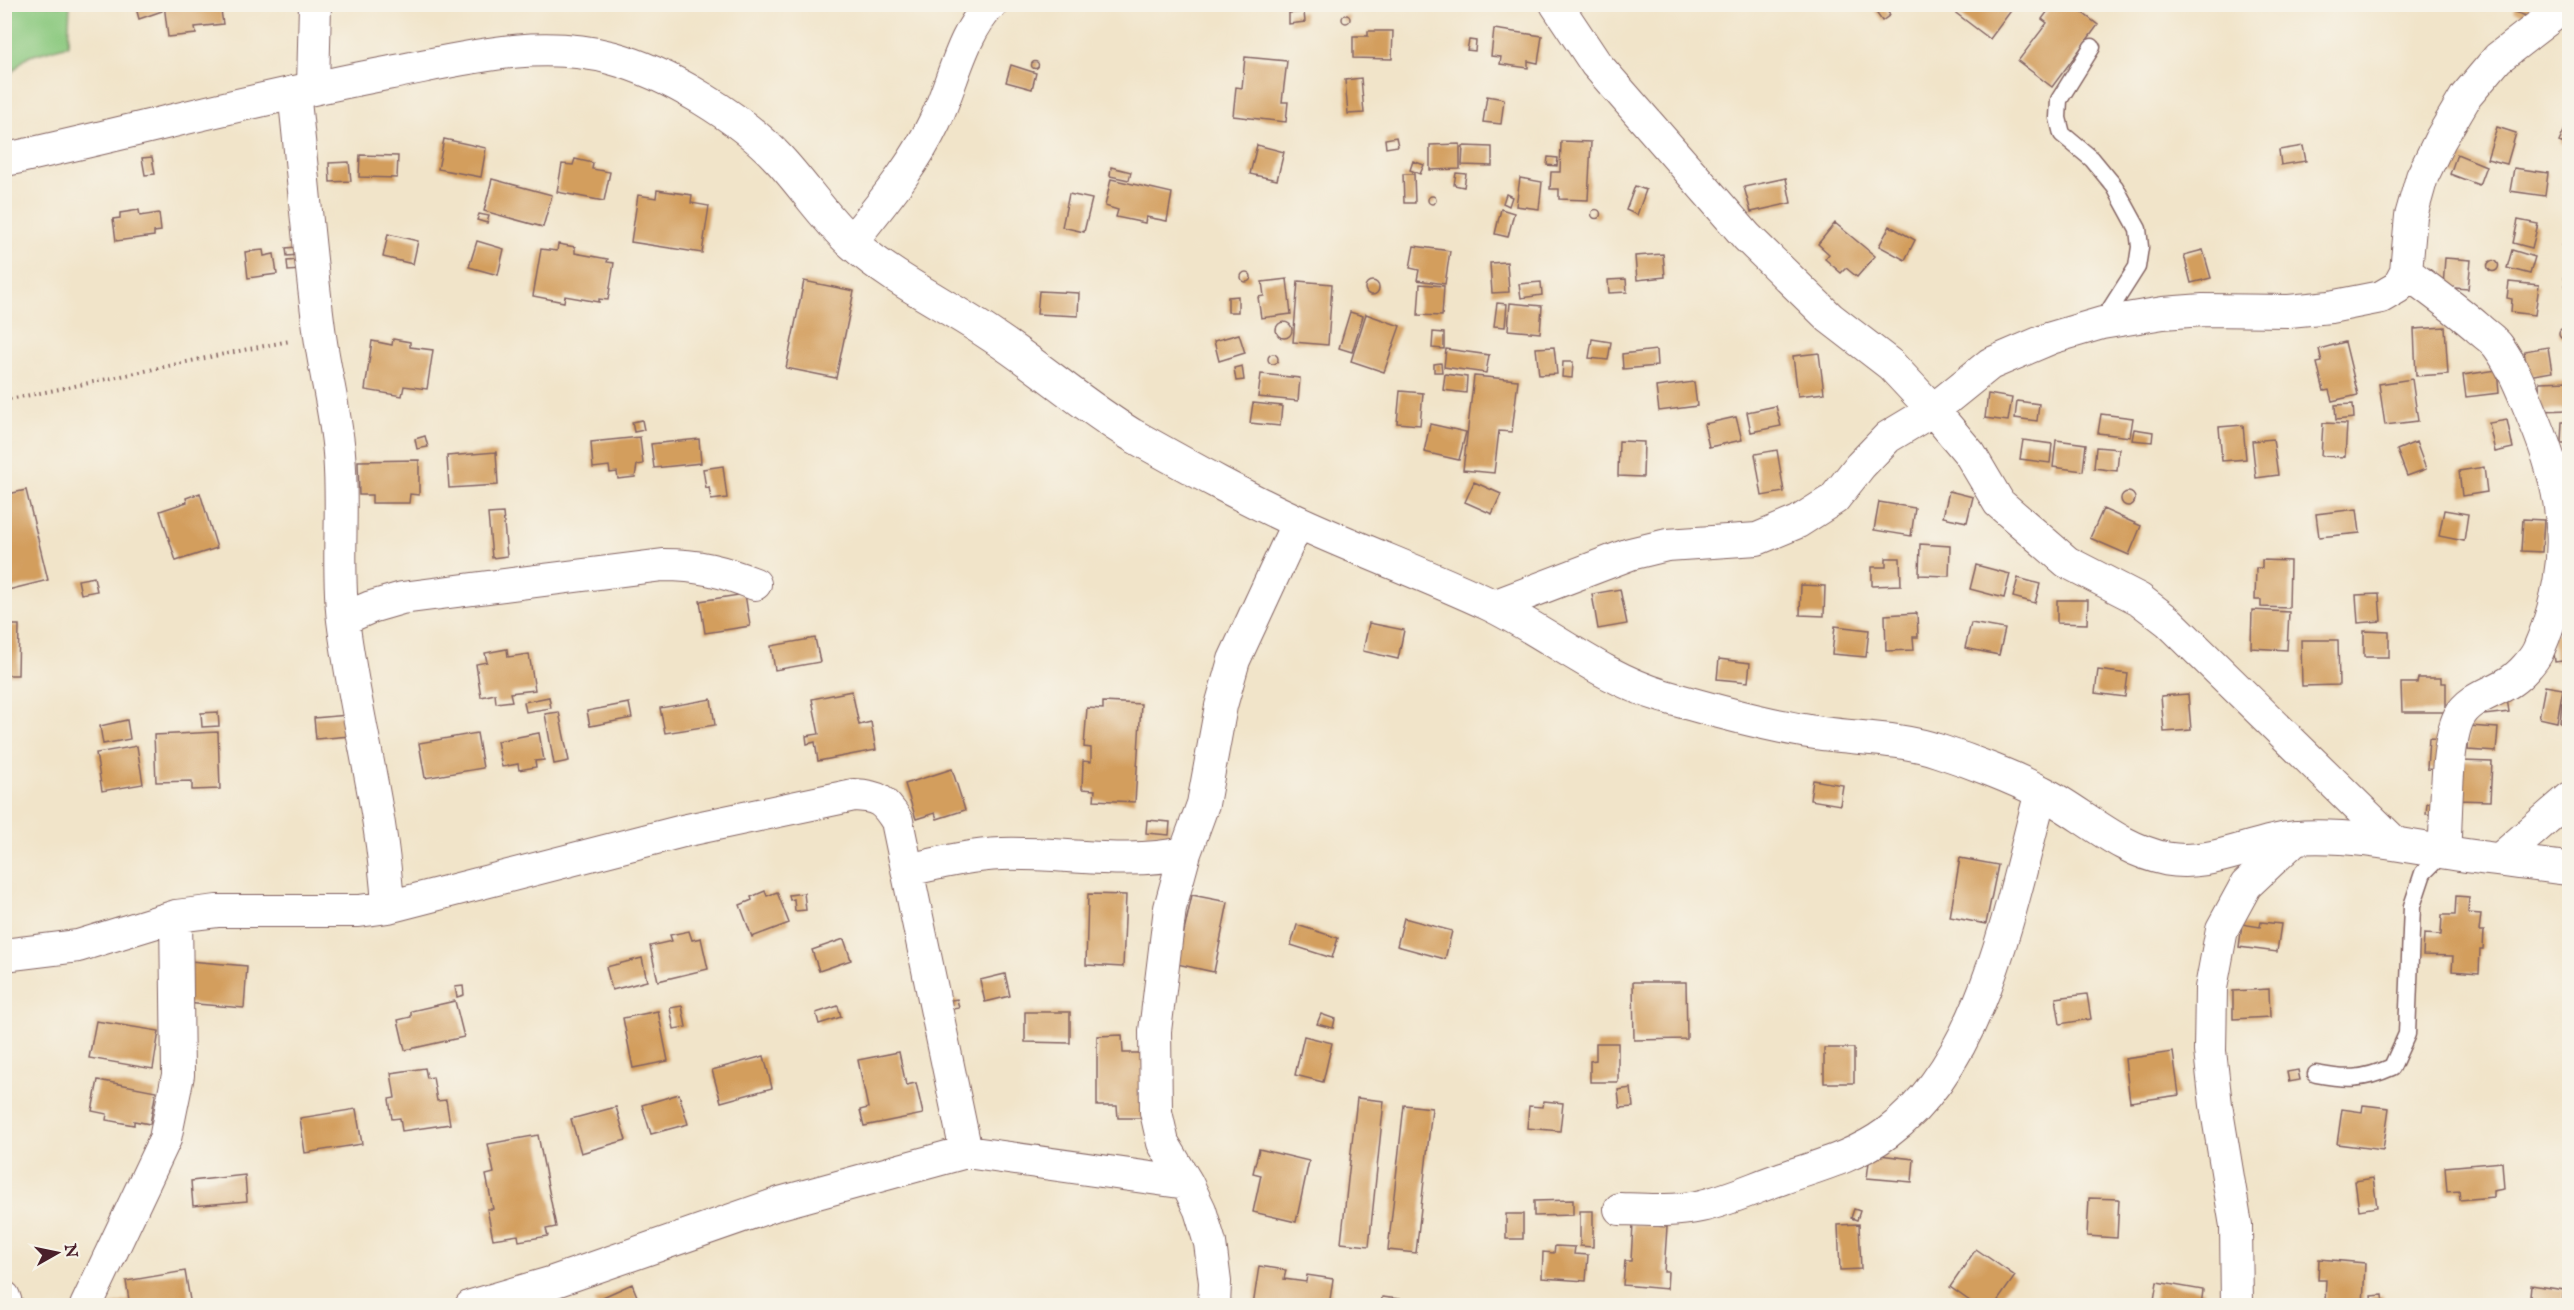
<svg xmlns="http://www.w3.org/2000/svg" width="2574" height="1310" font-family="'IM FELL English',serif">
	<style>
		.green { fill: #8bc97f; stroke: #6a7455; stroke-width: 1.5 }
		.building { fill: #d39e5d }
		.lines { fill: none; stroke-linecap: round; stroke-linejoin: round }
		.lane-casing { stroke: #846462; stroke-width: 19 }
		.street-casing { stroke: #846462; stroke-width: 34 }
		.secondary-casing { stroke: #846462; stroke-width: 35 }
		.path { stroke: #846462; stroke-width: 4; stroke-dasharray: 1.5 4.5; stroke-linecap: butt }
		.lane { stroke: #fff; stroke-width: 16 }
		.street { stroke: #fff; stroke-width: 32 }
		.secondary { stroke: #fff; stroke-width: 33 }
	</style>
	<rect width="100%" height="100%" fill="#f7f3e8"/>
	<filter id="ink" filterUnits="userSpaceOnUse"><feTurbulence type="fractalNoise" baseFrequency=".0167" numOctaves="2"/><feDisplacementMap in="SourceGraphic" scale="12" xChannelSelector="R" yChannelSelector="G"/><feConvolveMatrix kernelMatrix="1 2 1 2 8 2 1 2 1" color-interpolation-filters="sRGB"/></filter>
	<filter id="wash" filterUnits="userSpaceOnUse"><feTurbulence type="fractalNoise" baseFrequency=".008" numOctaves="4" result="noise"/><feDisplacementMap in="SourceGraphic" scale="24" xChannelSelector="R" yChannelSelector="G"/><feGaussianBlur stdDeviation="1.35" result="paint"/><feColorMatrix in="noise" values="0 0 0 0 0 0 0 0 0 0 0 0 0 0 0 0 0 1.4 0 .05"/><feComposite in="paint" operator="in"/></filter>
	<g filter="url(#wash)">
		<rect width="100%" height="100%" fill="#f1e4c9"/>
		<path class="green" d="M5,4l65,1 -2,40 -41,12 -22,22z"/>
		<g id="blocks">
			<path class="building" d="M135,4h25l2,7 -23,8z
				M164,4h56l3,20 -28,3 1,7 -28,3z
				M1878,4h4l8,11 -8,6 -9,-13z
				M1944,4h72l-26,35z
				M2053,4h18l27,21 -46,62 -34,-26 29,-38 -5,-4z
				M2516,4h21l-4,14 -19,-6z
				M1304,12l1,10 -16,2v-11z
				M1342 19a4 4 0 1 1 8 0a4 4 0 1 1-8 0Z
				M1494,29l48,7 -4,27 -10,-2v7l-28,-4 1,-7 -10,-1z
				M1368,31h25l-1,28 -39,-1v-22h15z
				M1469,40l7,1 -1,10 -8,-1z
				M1245,57l42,4 -5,41h6l-2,20 -53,-6 3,-29 6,1z
				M1031.5 65a3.5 3.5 0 1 1 7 0a3.5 3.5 0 1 1-7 0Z
				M1011,65l25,8 -4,16 -26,-7z
				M1361,78l3,35 -16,1 -3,-34z
				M1487,96l17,3 -3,25 -18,-2z
				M2497,127l19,6 -9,31 -20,-5z
				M2566,127l4,1v18l-11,-4z
				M1396,137l2,9 -12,2 -1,-9z
				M444,139l42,9 -5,29 -43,-8z
				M1561,141l30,1 -3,58 -29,-1v-10h-9l1,-17h9z
				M1460,144v25l-30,1v-25z
				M1257,145l27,7 -7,28 -27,-6z
				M1463,146l29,1v19l-30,-1z
				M2303,146l3,15 -25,4 -2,-15z
				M2457,154l29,12 -7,19 -29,-11z
				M360,155l38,1 -1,22 -38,-1z
				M152,157l3,17 -10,1 -3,-17z
				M1548,157l10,1 -1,8 -10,-1z
				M575,159l18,4 -1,6 18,3 -6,29 -47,-9 5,-28 11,1z
				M1413,161l11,4 -4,9 -10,-4z
				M349,162l2,19 -21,1 -1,-19z
				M1111,167l20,5 -2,8 -19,-4z
				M2514,168l34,5 -3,23 -35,-5z
				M1456,173l10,1 -2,13 -10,-2z
				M1403,174h11l1,29h-11z
				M1520,178l22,4 -3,27 -23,-3z
				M1786,178l5,25 -40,9 -7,-25z
				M492,179l60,16 -9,32 -59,-16z
				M1111,179l61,14 -5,28 -21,-4 -1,6 -29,-6 2,-7 -13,-4z
				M1635,186l11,4 -9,25 -11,-5z
				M657,190l35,5 -1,8 18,3 -7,47 -71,-11 7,-47 18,3z
				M1069,194l23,5 -8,33 -22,-5z
				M1506,194l6,3 -3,9 -6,-3z
				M1428 200a4 4 0 1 1 8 0a4 4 0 1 1-8 0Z
				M1501,209l13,4 -6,24 -13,-3z
				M1591.5 214a4.5 4.5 0 1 1 9 0a4.5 4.5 0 1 1-9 0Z
				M139,210l1,6 19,-3 2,18 -7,1v4l-38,5 -3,-22 7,-1v-5z
				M479,214l10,2 -2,7 -10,-3z
				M2518,220l20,4 -6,24 -19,-5z
				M1835,223l40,33 -18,21 -11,-9 -5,5 -16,-14 4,-5 -11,-10z
				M1890,226l25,14 -10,20 -26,-14z
				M2565,232l5,1v16l-8,-1z
				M388,234l30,7 -5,23 -30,-7z
				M477,241l27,8 -6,26 -29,-8z
				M558,244l17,3v6l33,6 -1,3 7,1 -6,37 -9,-1v3l-34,-6 -1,6 -31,-6 8,-47 16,2z
				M1414,246l36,5 -5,33 -28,-4 2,-10 -9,-2z
				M296,247l2,8 -11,1 -1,-8z
				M263,250l1,6 10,-2 3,20 -29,4 -3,-26z
				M2203,250l8,28 -20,5 -7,-28z
				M2512,250l23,7 -5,17 -23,-6z
				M1663,254l2,23 -28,3 -2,-24z
				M2445,258l26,2 -3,29 -25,-2z
				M298,260l2,10 -12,1 -1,-10z
				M2487.5 266a5.5 5.5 0 1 1 11 0a5.5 5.5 0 1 1-11 0Z
				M1507,262l2,30 -17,1 -2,-30z
				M1241 277a5 5 0 1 1 10 0a5 5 0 1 1-10 0Z
				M2570,274v15l-4,1 -2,-15z
				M1287,279l4,35 -30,4 -3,-21 6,-1 -2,-14z
				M1626,279l1,13 -18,1 -1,-13z
				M804,281l50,10 -18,87 -50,-10z
				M1298,281l34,3 -4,61 -35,-3z
				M1365 288a7 7 0 1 1 14 0a7 7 0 1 1-14 0Z
				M1541,282l1,13 -21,3 -2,-14z
				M2509,282l30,3 -4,30 -24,-3 1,-13 -5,-1z
				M1420,284l24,2 -2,30 -24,-1z
				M1039,291l40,2 -1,23 -41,-2z
				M1238,296v16h-10v-15z
				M1497,303l10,1 -2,23 -11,-1z
				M1510,303l32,3 -2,27 -32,-3z
				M1350,312l13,4 -11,36 -13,-4z
				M1366,314l34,12 -16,46 -33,-11z
				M1276 330a8 8 0 1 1 16 0a8 8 0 1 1-16 0Z
				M2445,327l3,47 -32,2 -2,-47z
				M2559 333a5 5 0 1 1 10 0a5 5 0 1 1-10 0Z
				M1433,332l11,1v16l-12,-1z
				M1239,334l6,19 -26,8 -5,-20z
				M393,339l17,3v5l23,3 -6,39 -23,-3 -2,10 -37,-6 7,-49 20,4z
				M1592,339l19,3 -3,18 -19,-2z
				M2345,342l13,53 -26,6 -3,-11 -5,1 -7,-28 5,-1 -3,-13z
				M1554,347l3,27 -18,1 -3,-27z
				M2548,347l4,25 -24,4 -4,-25z
				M1446,349l43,6 -3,18 -42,-6z
				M1656,350l1,16 -34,3 -1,-15z
				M1819,353l5,40 -26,3 -5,-40z
				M1268 359a5 5 0 1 1 10 0a5 5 0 1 1-10 0Z
				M1563,362h10l-1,16 -10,-1z
				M1441,363l1,9h-8v-8z
				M1242,366l2,14 -8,1 -2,-13z
				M2497,370l2,23 -33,4 -3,-22z
				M1261,374l39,4 -2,23 -40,-4z
				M1445,374l22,3 -1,16 -23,-3z
				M1474,376l44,4 -6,52 -13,-1 -5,42 -31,-3z
				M2412,379l6,42 -33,4 -6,-41z
				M2570,381v29l-30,1 -1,-29z
				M1694,382l3,24 -38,5 -3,-24z
				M1400,391l23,2 -3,32 -23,-2z
				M1988,394l24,4 -4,23 -23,-3z
				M2017,401l22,3 -2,17 -22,-3z
				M1253,403l29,3 -2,20 -30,-3z
				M2353,404l1,14 -18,2 -1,-15z
				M1776,406l5,20 -30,6 -4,-20z
				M2101,414l32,4 -3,19 -32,-4z
				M1736,417l6,23 -33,7 -5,-23z
				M642,420l2,10 -10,2 -2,-10z
				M2507,420l6,28 -18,4 -6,-29z
				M2562,422h8v21h-9z
				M2323,423l24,1 -2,33 -24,-1z
				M1430,424l36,8 -7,28 -35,-8z
				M2243,425l3,34 -24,2 -3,-34z
				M2134,429l19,3 -1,10 -20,-2z
				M425,436l3,11 -11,2 -2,-10z
				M640,437l3,27 -6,1 -2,12 -17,2 -1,-7 -7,1 -1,-7 -16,2 -2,-26z
				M699,439l2,24 -47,5 -3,-24z
				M2273,439l5,36 -22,3 -4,-37z
				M2023,440l29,4 -2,19 -30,-4z
				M2056,440l30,4 -3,27 -30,-4z
				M1619,441l25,1 -1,35 -25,-1z
				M2416,442l10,27 -19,7 -10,-26z
				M2096,447l23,2 -2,22 -23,-3z
				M1777,450l7,42 -22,4 -7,-42z
				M496,452l2,33 -49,3 -2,-32z
				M419,460v35l-9,-1 -1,9h-37v-8h-13l-1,-34z
				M723,466l4,32 -16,2 -2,-13 -3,1 -3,-19z
				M2484,467l3,25 -25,4 -3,-25z
				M1474,482l27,12 -9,20 -27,-12z
				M26,490l22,90 -44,11v-96z
				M1949,491l24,6 -6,25 -24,-5z
				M2121 499a7 7 0 1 1 14 0a7 7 0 1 1-14 0Z
				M200,493l17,55 -41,13 -16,-50 27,-9 -1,-4z
				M1879,502l36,6 -4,28 -37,-6z
				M2103,509l38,17 -12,29 -39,-17z
				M2357,509l3,24 -41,4 -3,-23z
				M2444,510l24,4 -4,27 -25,-5z
				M503,513l4,43 -15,2 -4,-44z
				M2523,519l21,1 -2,32 -21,-1z
				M1920,544l30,2 -1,30 -30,-1z
				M1886,558h14l1,27 -29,1v-19h14z
				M2262,560l28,1 -1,47 -28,-1v-7h-6l1,-32h6z
				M1976,565l34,9 -6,24 -34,-9z
				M94,577l3,14 -16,3 -3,-14z
				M2018,578l22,6 -5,19 -22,-6z
				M1801,585l24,1 -1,30 -24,-1z
				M1620,589l7,35 -29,5 -6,-35z
				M745,594l5,32 -45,7 -5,-32z
				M2379,594l2,27 -23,2 -2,-28z
				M2057,600h31l-1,24 -30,-1z
				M2252,610l37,2 -2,38 -36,-2z
				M1917,613l1,24h-5l1,13 -28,1 -1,-36z
				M1369,623l35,7 -6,29 -35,-8z
				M1971,623l34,6 -6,26 -34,-7z
				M4,625h15l-1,50h-14z
				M1835,626l34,4 -3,27 -34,-3z
				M2364,631l25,1v25h-25z
				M2570,632v28l-15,2 -3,-28z
				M815,638l5,24 -45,8 -4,-24z
				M2301,640h37l1,45 -37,1z
				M507,649l1,8 21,-3 6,36 -25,3 2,8 -16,2 -1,-9 -14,3 -5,-33 11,-2 -2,-9z
				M1719,659l31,4 -2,19 -31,-3z
				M2098,670l30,4 -3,23 -30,-4z
				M2418,678h23v5h5v29h-44l-1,-29h16z
				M2545,686l18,3 -6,33 -18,-4z
				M852,691l7,34 12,-3 5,28 -58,11 -3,-19 -8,2 -1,-8 13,-2 -7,-35z
				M2188,694l3,36 -27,2 -3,-36z
				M549,697l2,11 -25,4 -2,-10z
				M2507,698l2,14 -25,3 -3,-14z
				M711,699l4,26 -50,8 -5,-25z
				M1103,702l38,2 -6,98 -41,-2 1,-10 -13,-1 1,-28 8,1v-14l-7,-1 3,-39 16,1z
				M629,703l3,15 -42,8 -3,-15z
				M2562,703h8v20h-10z
				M218,712l1,14 -17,1 -1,-14z
				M559,712l10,49 -15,3 -9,-50z
				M348,715l2,21 -34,3 -2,-21z
				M127,720l3,19 -27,5 -3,-18z
				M2469,726l29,2 -2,24 -28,-2z
				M218,732l2,57 -28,1v-9l-36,1 -2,-47z
				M477,733l6,35 -58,10 -6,-35z
				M539,733l5,27 -9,1 1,6 -17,3 -1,-6 -16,3 -5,-26z
				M2429,738l15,1 -3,31 -14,-1z
				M137,746l6,38 -41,7 -6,-38z
				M2460,761l32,1 -2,39 -32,-1z
				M952,769l13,41 -28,9 -2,-6 -19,6 -11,-35z
				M1813,780l30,5 -3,20 -30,-5z
				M2427,803l15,2 -1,10 -15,-1z
				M1147,820l23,2 -1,13 -23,-2z
				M1960,858l38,7 -12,59 -36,-7z
				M765,891l2,5 10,-4 12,31 -37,14 -12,-32 12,-5 -1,-3z
				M804,893l2,17 -11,1 -1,-12 -4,1 -1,-5z
				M1088,894l38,1 -3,72 -37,-2z
				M1192,895l36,7 -14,70 -37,-8z
				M2456,896l13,1 -1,16 13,1 -2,17h5l-1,18h-3l-1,24 -27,-2 1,-15 -30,-1 1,-21 17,1 1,-20h13z
				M1404,918l48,13 -7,28 -48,-13z
				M2261,922l20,2 -4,28 -38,-5 3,-23 18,3z
				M1297,925l41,13 -6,20 -41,-13z
				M689,931l3,9 9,-2 7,31 -50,12 -8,-35 22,-5 -2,-6z
				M844,939l7,21 -32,11 -7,-21z
				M642,958l5,23 -35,9 -6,-23z
				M189,961l58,5 -3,42 -59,-5z
				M1005,974l5,22 -25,6 -5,-22z
				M1633,982h53l1,57 -53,1z
				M463,986l1,9 -7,2 -2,-10z
				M2269,989l1,28 -37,2v-28z
				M2087,994l4,25 -31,5 -4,-26z
				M957,999l2,9 -12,2 -2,-9z
				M455,1001l9,36 -59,13 -7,-30 13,-3v-6z
				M682,1006l4,21 -12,2 -4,-21z
				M838,1006l3,11 -22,7 -3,-11z
				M658,1011l10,50 -35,7 -10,-50z
				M1025,1012h45v31l-45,-1z
				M1321,1014l14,5 -2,9 -16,-4z
				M96,1021l63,10 -6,38 -64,-11z
				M1122,1035l1,18h20l1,65h-26l-1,-12h-20v-70z
				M1304,1036l28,7 -9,39 -28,-7z
				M1596,1043h22v39h-28v-21l6,-1z
				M1824,1048h30v35h-30z
				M899,1052l7,33 10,-2 7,31 -59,12 -4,-16 8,-2 -10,-48z
				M2173,1052l6,43 -49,7 -5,-43z
				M764,1056l8,32 -51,14 -9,-32z
				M425,1068l2,10 6,-1 4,24 9,-1 4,24 -48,7 -2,-13 -8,1 -3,-20 6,-1 -4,-25z
				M2298,1070l2,10 -11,2 -2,-10z
				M98,1080l58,11 -6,33 -16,-3v4l-28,-5 1,-6 -15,-3z
				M1631,1088l2,19 -13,1 -2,-18z
				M679,1094l9,30 -37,10 -9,-29z
				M1357,1098l27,3 -15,145 -28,-3z
				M1544,1101l19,2 -3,28 -33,-3 2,-22 14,1z
				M1404,1105l28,3 -16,145 -28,-3z
				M2363,1105l26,3 -6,42 -46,-6 5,-35 20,3z
				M616,1107l10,33 -45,13 -10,-34z
				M356,1109l6,35 -57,9 -5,-35z
				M538,1135l18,92 -10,2 2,7 -29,5 -1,-6 -25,4 -6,-30h6l-7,-34 8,-2 -6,-29z
				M1259,1149l50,12 -13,61 -43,-10 8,-37 -8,-2z
				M1870,1154l44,5 -2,23 -45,-4z
				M2502,1162l2,27 -11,2v6l-33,3 -1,-9 -12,1 -2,-25z
				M245,1175l2,26 -54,5 -2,-25z
				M2373,1178l4,29 -18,3 -4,-29z
				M2089,1198l30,1 -2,39 -30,-2z
				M1573,1200v15l-39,1v-15z
				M1854,1209l6,2 -3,9 -6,-2z
				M1580,1211h13v36l-13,-1z
				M1506,1214h17v25h-17z
				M1633,1224l34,3 -3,45h4l-1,17 -44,-4 2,-24h6z
				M1859,1224l2,45 -21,1 -2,-45z
				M1555,1246l20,1 -1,7 14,1 -2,26 -44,-3 1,-26 11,1z
				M1976,1249l39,27 -21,30h-17l-27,-19z
				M2319,1259l46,4 -2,43 -38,-3 1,-23h-8z
				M1259,1266l27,4 -2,9 22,3 1,-7 26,4 -4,27h-76z
				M185,1271l6,35h-83l21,-6 -3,-19z
				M2157,1282l46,8 -2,16h-48z
				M632,1284l9,22h-45l-2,-5z
				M2531,1285l33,5 -2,16h-33z
				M2383,1295l1,11h-12l-1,-10z
				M1382,1297l26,3 -1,6h-26z"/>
		</g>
	</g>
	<g filter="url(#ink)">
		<use href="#blocks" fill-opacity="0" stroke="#846462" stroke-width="1.5"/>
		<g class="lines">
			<defs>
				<path id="lane" d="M2092,47l-33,53 -1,18 4,16 30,25 23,28 23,42 2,18 -3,20 -35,55
					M2316,1074c31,6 47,6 76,-7l15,-33 5,-128 11,-33 21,-21"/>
				<path id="street" d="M1556,4l40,60 151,173 83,81 61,47 42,45 37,44 29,49 68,59 72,37 30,23 224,219
					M313,87l2,-83
					M294,92c9,81 15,163 26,244 5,36 14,71 18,107 7,59 -2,118 5,177 12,96 40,190 45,287
					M851,242c31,-39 63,-76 84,-121 18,-38 26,-86 56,-117
					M2406,272c24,18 49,36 72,56 6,6 15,11 20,18 16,22 26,49 36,73 35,83 40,149 4,232 -5,10 -18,24 -27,30 -17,12 -41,16 -52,36 -14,27 -12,101 -15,135
					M1494,606l136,-52 37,-9 90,-6 41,-17 36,-23 26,-33 28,-29 45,-27 57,-46 61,-26 51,-15 61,-10 40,-3 86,1 41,-4 51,-10 17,-10 8,-15 5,-56 11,-39 18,-37 26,-44 32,-38 58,-45 14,-7
					M343,619l28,-12 31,-9 261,-33c36,0 59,6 92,19
					M2500,859l70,-61
					M908,870c31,-7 62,-15 94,-16 62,-2 122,12 183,-1
					M4,955l74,-9 98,-30 41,-5h142l29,-4 295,-76 171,-36c24,1 30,5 43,26l69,331
					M1620,1209c27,1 54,3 81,-3 28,-6 55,-19 82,-28 35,-12 73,-22 104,-45 97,-71 124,-230 154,-341
					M4,1297l3,9
					M86,1306l79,-167 13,-64 -2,-159
					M471,1306l79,-23 230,-80 186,-51 221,31
					M1214,1306l1,-24 -5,-39 -10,-33 -13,-27 -24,-40 -7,-31 -1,-81 15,-123 15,-55 18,-49 18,-98 13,-46 64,-138
					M2237,1306l-1,-80 -20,-121 -6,-54 1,-63 11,-59 24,-44 51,-48"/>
				<path id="secondary" d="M4,160c129,-28 256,-63 385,-87 74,-14 149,-35 223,-15 56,15 128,59 167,101 26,28 46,60 74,85 43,38 95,61 141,93 47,31 90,69 138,98 57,32 116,65 175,91 60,27 122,50 182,78 58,28 111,73 174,92 45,13 91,26 137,34 46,9 94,6 139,21 31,10 76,27 104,42 42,22 76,57 124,66 48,8 88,-20 137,-22 48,-2 93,7 140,15 41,7 84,11 126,17"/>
			</defs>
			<use href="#lane" class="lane-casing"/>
			<use href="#street" class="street-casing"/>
			<use href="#secondary" class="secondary-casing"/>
			<path class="path" d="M4,400c96,-18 190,-41 286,-59"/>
			<use href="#lane" class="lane"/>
			<use href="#street" class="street"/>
			<use href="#secondary" class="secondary"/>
		</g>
	</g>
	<rect width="2574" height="1310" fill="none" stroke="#f7f3e8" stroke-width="24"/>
	<g transform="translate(57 1253) rotate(81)" stroke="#f7f3e8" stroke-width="4.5" paint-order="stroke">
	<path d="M0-4.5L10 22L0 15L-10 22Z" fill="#4a1f2b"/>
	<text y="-9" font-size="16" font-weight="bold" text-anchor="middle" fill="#4a1f2b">N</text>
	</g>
</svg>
